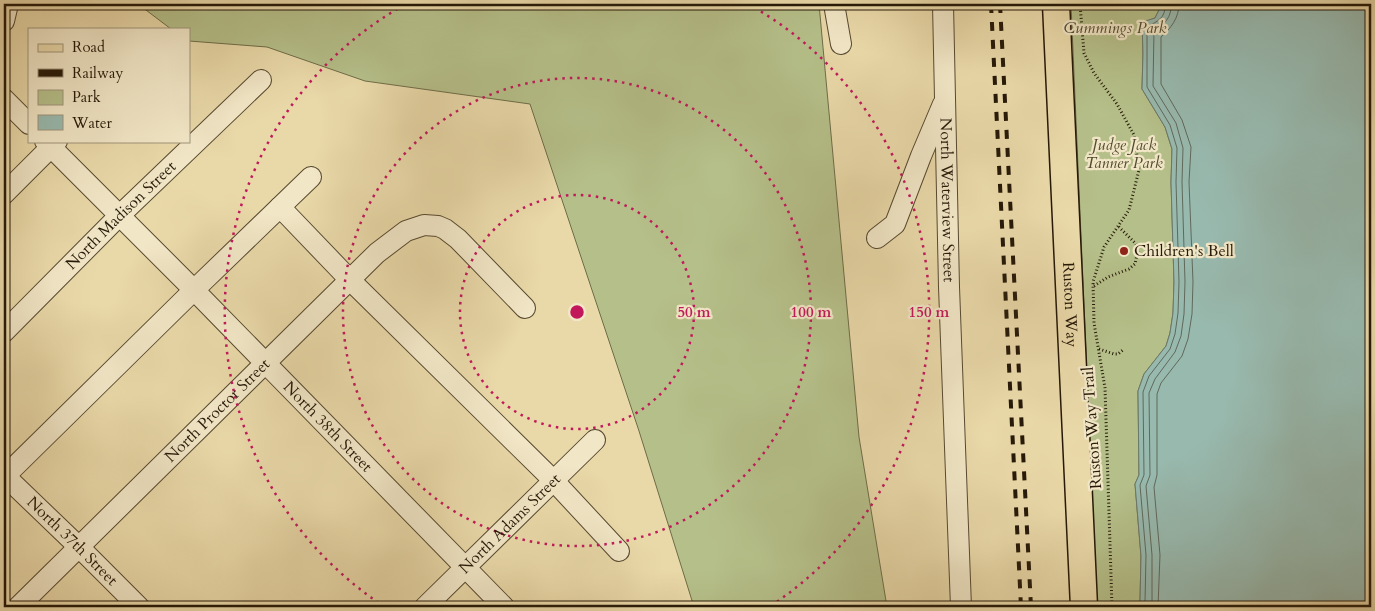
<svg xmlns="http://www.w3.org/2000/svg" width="1375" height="611" font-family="Cardo,serif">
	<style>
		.green { fill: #b5bf89; stroke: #6e6c48 }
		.water { fill: #98b9ae; stroke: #6a796c }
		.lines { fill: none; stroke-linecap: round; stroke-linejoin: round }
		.shore { stroke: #5f695b; stroke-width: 1 }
		.minor-casing { stroke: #574930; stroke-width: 22 }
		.major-casing { stroke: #261908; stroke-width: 29 }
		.path { stroke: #261908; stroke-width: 3; stroke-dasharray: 1 2.5; stroke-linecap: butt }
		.minor { stroke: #f1e6c6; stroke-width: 20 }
		.major { stroke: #e9d8a8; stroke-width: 26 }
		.rail { stroke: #261908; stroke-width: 4; stroke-dasharray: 9 9; stroke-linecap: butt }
		.ring { fill: none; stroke: #c2185b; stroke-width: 2.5; stroke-dasharray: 2.5 5 }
		.poi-dot { fill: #8f2418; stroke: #f1e6c6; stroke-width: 2 }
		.labels { text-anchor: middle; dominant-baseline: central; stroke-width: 4.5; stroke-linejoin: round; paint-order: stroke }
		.park-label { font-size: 16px; font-style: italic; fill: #514b2f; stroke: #f1e6c6 }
		.street-label { font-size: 16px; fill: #261908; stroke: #f1e6c6 }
		.poi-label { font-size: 16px; fill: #261908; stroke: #f1e6c6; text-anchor: start }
		.centre { fill: #c2185b; stroke: #f1e6c6; stroke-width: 2.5 }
		.ring-label { font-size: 15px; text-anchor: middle; font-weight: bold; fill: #c2185b; stroke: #f1e6c6; stroke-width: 4.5; stroke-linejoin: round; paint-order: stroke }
	</style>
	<rect width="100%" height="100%" fill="#e9d8a8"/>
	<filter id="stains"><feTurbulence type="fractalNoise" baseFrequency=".004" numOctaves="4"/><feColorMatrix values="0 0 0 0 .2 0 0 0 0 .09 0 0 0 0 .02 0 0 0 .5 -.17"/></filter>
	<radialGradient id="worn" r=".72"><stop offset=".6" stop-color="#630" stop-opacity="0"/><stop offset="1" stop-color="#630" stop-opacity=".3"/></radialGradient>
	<path class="green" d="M138,4h681l40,433 28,170h-193l-55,-176 -109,-327 -165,-23 -98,-34 -78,-6v-12h-18z
		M1071,4h89v4l-5,10 -13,5 1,30 -1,36 23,38 7,22 -1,33 3,100 -1,31 -3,20 -4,13 -22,28 -6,17 1,84 -4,9 6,72 -1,45 -1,6h-42z"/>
	<path class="water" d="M1160,4h211v603h-232l1,-6 1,-45 -6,-72 4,-9 -1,-84 6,-17 22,-28 4,-13 3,-20 1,-31 -3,-100 1,-33 -7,-22 -23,-38 1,-36 -1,-31 13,-4 5,-10z"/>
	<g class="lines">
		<path class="shore" d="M1144,607l1,-5 1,-47 -6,-70 4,-10 -1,-83 6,-16 21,-27 5,-15 3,-21 1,-31 -3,-100 1,-34 -7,-23 -23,-38v-60c10,-6 19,-8 18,-23
			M1150,607l2,-6v-46l-6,-69 4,-11 -1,-82 6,-14 20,-27 6,-16 3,-22 1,-32 -3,-100 1,-34 -7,-25 -23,-37 1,-55c10,-7 18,-13 17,-27
			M1158,607l2,-52 -6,-68 3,-12v-81l4,-11 21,-27 6,-17 4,-25 1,-32 -4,-100 2,-35 -9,-27 -21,-36v-47c10,-9 18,-19 18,-33"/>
		<defs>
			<g id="minor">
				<path d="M834,4l7,40"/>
				<path id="s1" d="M943,4l6,283 12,320"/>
				<path d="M4,21l4,-17"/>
				<path d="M4,99l25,25"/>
				<path id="s2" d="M45,141l149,149 310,317"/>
				<path d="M4,194l53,-53"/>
				<path d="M280,207l70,73 204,201 65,70"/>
				<path d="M877,238l18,-14 26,-68 22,-52"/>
				<path id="s3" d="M4,332l115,-116 142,-136"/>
				<path id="s4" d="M4,475l75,72 60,60"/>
				<path d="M5,476l189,-186 117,-113"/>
				<path id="s5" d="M18,607l359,-354 29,-22 18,-6 14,1 7,3 13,10 67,69"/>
				<path id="s6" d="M425,607l170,-167"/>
			</g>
			<g id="major">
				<path id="s7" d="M1056,4l28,603"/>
			</g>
		</defs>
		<use href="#minor" class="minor-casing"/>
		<use href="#major" class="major-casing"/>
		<path class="path" d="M1080,4l4,49 10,20 23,31 17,31 5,35 -10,40 -25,37 -11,35 1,41 11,65 7,219
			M1094,286l14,-9 21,-8 6,-5 3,-14 -2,-6 -18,-18
			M1099,349l15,5h4l6,-5"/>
		<use href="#minor" class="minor"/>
		<use href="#major" class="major"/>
		<path class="rail" d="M991,4l30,603
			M1000,4l31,603"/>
	</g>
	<g class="ring">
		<circle cx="577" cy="312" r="117"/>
		<circle cx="577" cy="312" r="234"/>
		<path d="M385 607A352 352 0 0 1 406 4M748 4A352 352 0 0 1 769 607"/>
	</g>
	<circle class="poi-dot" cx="1124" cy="251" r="5"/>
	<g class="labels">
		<g class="park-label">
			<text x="1115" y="28">Cummings Park</text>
			<text x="1124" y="145">Judge Jack<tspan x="1124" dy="18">Tanner Park</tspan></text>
		</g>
		<g class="street-label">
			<text stroke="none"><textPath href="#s1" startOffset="196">North Waterview Street</textPath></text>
			<text stroke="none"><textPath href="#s3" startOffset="165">North Madison Street</textPath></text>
			<text stroke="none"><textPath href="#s7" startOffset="301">Ruston Way</textPath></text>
			<text stroke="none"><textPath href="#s5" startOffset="280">North Proctor Street</textPath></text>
			<text stroke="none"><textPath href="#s2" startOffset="402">North 38th Street</textPath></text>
			<text transform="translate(1092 428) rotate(-94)">Ruston Way Trail</text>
			<text stroke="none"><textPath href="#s6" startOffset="119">North Adams Street</textPath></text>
			<text stroke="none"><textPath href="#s4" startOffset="95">North 37th Street</textPath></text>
		</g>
		<g class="poi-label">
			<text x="1134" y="251">Children's Bell</text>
		</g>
	</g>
	<circle cx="577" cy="312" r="8" class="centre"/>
	<g class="ring-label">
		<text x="694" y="317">50 m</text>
		<text x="811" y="317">100 m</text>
		<text x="929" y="317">150 m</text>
	</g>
	<rect width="1375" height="611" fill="none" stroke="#e9d8a8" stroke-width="20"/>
	<rect x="5" y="5" width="1365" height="601" fill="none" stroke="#261908" stroke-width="2.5"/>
	<rect x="10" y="10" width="1355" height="591" fill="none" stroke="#261908"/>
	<rect x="28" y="28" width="162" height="115" fill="#f1e6c6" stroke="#a0947a"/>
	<rect x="38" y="44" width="25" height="8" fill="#e9d8a8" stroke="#a0947a"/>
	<text x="72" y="52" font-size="15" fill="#261908">Road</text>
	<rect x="38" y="69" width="25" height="8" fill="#261908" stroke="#a0947a"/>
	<text x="72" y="78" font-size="15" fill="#261908">Railway</text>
	<rect x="38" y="90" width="25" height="15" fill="#b5bf89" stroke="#a0947a"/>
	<text x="72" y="102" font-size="15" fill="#261908">Park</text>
	<rect x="38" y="115" width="25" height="15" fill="#98b9ae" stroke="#a0947a"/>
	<text x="72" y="128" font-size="15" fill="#261908">Water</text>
	<rect width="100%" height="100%" filter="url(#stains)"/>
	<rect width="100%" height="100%" fill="url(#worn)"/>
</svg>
